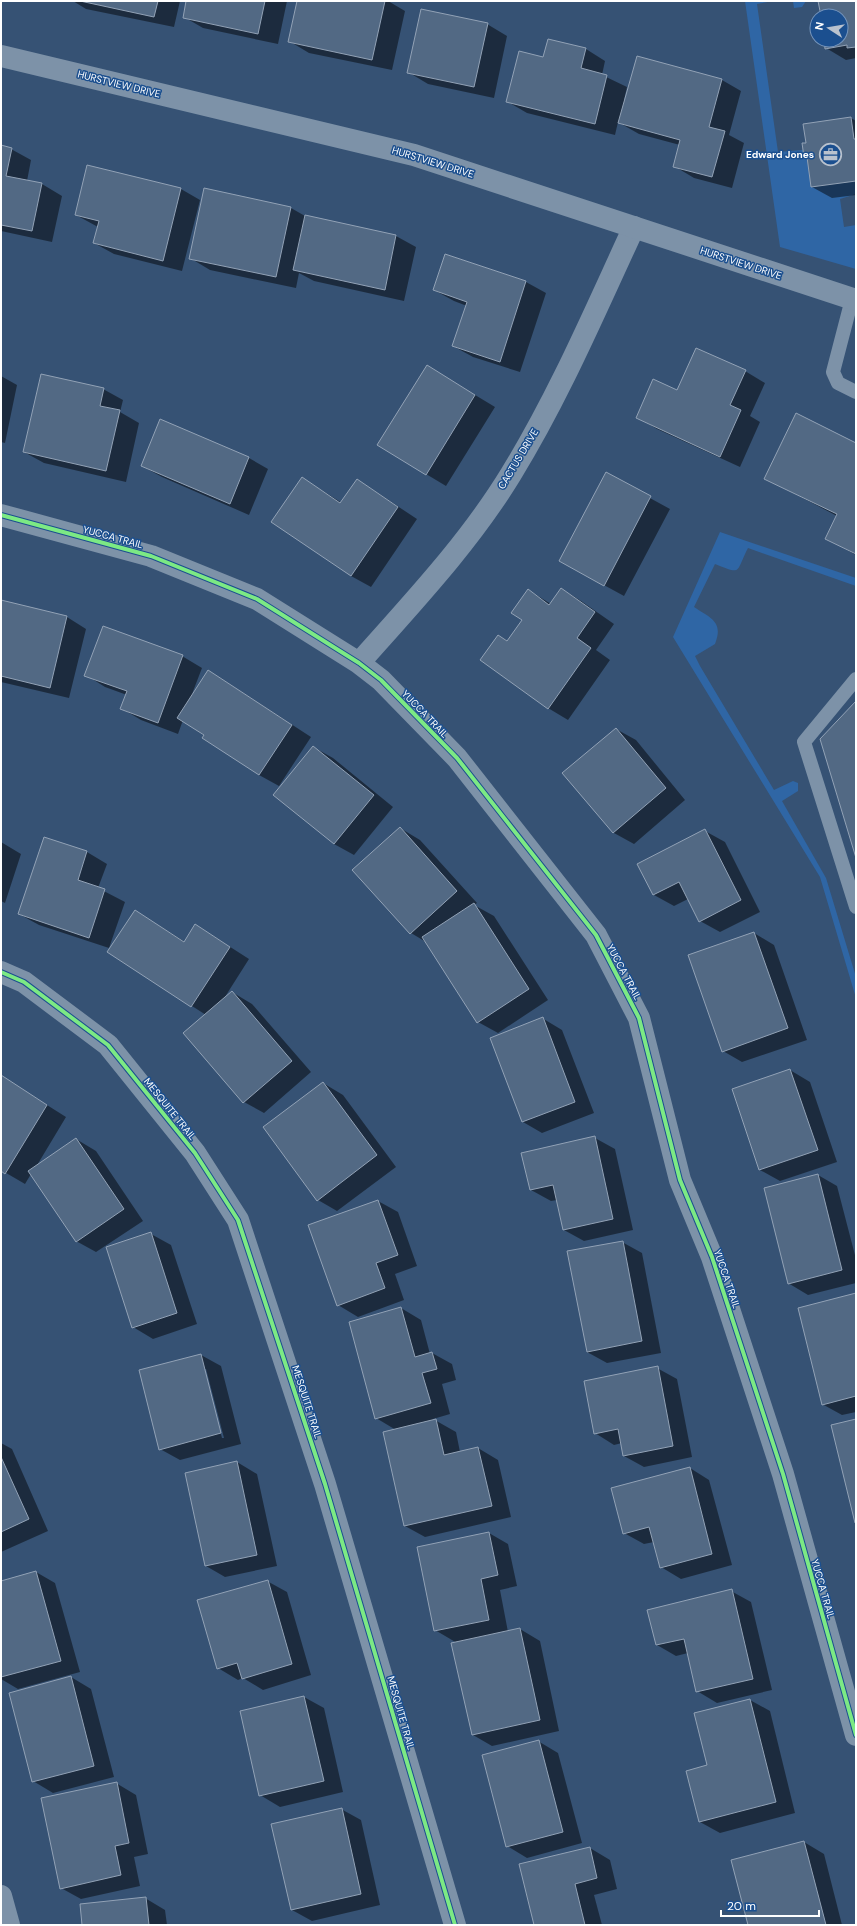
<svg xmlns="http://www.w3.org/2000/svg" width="857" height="1926" font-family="'DM Sans',sans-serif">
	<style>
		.green { fill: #2f66a5 }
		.shadow { fill: #0007; fill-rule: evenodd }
		.building { fill: #526984; stroke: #92a2b6 }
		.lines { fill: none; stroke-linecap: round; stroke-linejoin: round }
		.service { stroke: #7d92a8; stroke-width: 14 }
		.minor { stroke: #7d92a8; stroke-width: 22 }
		.tertiary { stroke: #7d92a8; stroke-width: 22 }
		.cycleway-casing { stroke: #1b4f8f; stroke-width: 6 }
		.cycleway { stroke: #7ce984; stroke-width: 4 }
		.labels { text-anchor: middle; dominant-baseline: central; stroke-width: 3; stroke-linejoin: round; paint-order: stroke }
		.street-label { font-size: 10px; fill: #fff; stroke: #1b4f8f }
		.poi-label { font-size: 10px; font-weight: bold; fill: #fff; stroke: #1b4f8f; text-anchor: end }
	</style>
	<rect width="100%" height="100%" fill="#365274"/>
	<path class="green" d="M745,1h28l-16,3 21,148 25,-2 1,8 3,-1 4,30 45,-6v13l-16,5 4,28 12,-2v44l-76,-22z
		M793,1h13l-4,6 -8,1z
		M720,532l136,46v8l-108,-38c-13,25 -5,27 -33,16l-21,43c16,11 30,14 21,37l-20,12 5,10 74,124 19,-9 5,2v8l-16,10 44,77 30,99v21l-36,-121 -147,-240z"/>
	<path class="shadow" d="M73,1h107l-6,26 -88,-18z
		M187,1h100l-9,43 -75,-16 -19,-11z
		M298,1h90l17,10 -13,59 -83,-17 -20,-12z
		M819,1h37v57l-10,2 -20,-12 -1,-8h16v-24h-19z
		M487,24l20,12 -13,62 -66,-14 -20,-12z
		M586,49l19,12 -3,14 25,12 -3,13 98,-20 19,11 -12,44 15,8 -12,45 -38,-10 -20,-12 6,-21 -41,-11 -21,-12 -3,13 -88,-22 -19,-11 36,-44z
		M851,118l5,3v74l-24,3 -20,-11 -4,-28 -3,-2 2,-13z
		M1,146l10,3 20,11 -4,21 15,3 20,12 -10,46 -51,-11z
		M181,189l19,11 -18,71 -68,-17 -20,-11 4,-16 -22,-12z
		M291,208l14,8 91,20 20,11 -12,54 -90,-20 -15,-8 -3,15 -86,-18 -20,-12z
		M446,256l80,26 20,11 -26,79 -47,-15 -20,-11 14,-40 -13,-5 -20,-11z
		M745,371l20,12 -15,33 10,6 -20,45 -83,-38 -20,-12 41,-26z
		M1,376l16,9 -12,58 -4,-1z
		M447,378l48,29 -49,79 -20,-12z
		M103,389l20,11 -3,12 19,11 -13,59 -82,-19 -20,-11z
		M856,444v111l-30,-17 11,-22 -72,-38z
		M249,458l19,11 -19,46 -87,-38 -20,-11z
		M606,474l64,35 -46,87 -44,-24z
		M302,478l40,25 16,-23 59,39 -46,68 -20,-11z
		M562,589l19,12 33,23 -18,26 14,10 -42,60 -20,-12 -50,-72 10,5 15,-21 5,-30 23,14z
		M1,601l66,16 19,12 -17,69 -68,-16z
		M182,656l20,12 -10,26 17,-23 102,66 -32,49 -20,-11 -76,-55 -5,14 -37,-14 -20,-12 6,-13 -22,-8 -19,-12z
		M616,729l20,11 49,60 -51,44 -20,-11 -50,-60z
		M313,747l20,11 60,49 -39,48 -20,-11z
		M400,828l20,12 57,63 -3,2 20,11 54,84 -50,33 -20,-11 -52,-80 -15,-9z
		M705,831l20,11 35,70 -40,20 -20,-11 -12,-22 -14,7 -20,-11 -15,-30z
		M45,838l42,14 20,12 -9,24 27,14 -16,46 -70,-23 -20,-11z
		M1,842l20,12 -16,49 -4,-2z
		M135,911l50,31 11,-17 53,34 -26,41 9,-8 20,12 59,68 -47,41 -20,-11 -38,-87 -98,-63z
		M754,933l20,12 33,95 -65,22 -19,-11z
		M542,1018l20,12 32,83 -52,20 -19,-11z
		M790,1070l20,12 27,80 -57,19 -20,-11z
		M1,1076l65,41 -30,50 40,-28 20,12 47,70 -47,31 -20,-11 -45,-67 -6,10 -24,-14z
		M323,1083l20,12 53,72 -59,44 -19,-11z
		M595,1138l20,11 18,81 -49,11 -20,-11 -7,-30 -6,1 -20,-11z
		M818,1175l19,11 19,73v24l-48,12 -20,-12z
		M378,1201l20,11 19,54 -22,8 9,26 -46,17 -20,-12z
		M151,1234l20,11 26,79 -44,15 -20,-12z
		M622,1242l20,11 19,100 -54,10 -20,-11z
		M856,1294v118l-14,3 -20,-11z
		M401,1308l20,12 9,34 2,-1 20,11 4,16 -14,4 8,30 -17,5 23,13 4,20 18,-4 20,12 13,57 -86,20 -20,-11 -21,-93 12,-3 -20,-12z
		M201,1355l20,11 20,78 -61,16 -20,-11zM204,1369h2l18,69h-2z
		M657,1368l20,11 15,78 -48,10 -20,-11 -2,-13 -8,2 -19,-12z
		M1,1443l11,6 36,82 -47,21z
		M237,1462l20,12 20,92 -52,11 -19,-11z
		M690,1468l19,12 23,85 -51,14 -20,-12 -7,-25 -10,2 -20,-11z
		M489,1533l19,11 9,42 -17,4 8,42 12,-3 20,12 19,90 -67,15 -19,-11 -16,-92 -22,-13z
		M36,1572l19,11 25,89 -62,17 -17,-10v-97z
		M267,1581l20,11 24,83 -48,15 -20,-12 -5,2 -20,-12z
		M731,1591l20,11 21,88 -55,13 -20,-12 -9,-38 -12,3 -19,-11z
		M71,1677l20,12 23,88 -61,16 -20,-12z
		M304,1697l20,11 19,84 -63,15 -20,-12z
		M750,1700l20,11 25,102 -75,20 -20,-11 8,-56z
		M538,1741l20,12 24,90 -55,15 -20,-12z
		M116,1783l20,12 12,59 -14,3 6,29 -59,13 -20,-11z
		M341,1809l20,11 19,85 -68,16 -20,-11z
		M804,1842l20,12 18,71h-93z
		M590,1848l20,12 7,29 -23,6 8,30h-67z
		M145,1898l20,12 2,15h-84z"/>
	<path class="building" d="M80,1h78l-4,16z
		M186,1h79l-7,33 -75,-16z
		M297,1h88l-13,59 -84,-18z
		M818,1h38v46l-9,1v-3l-22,4 -1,-9h17v-24h-20z
		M421,9l67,14 -14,64 -67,-14z
		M548,39l38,9 -5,20 26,7 -12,49 -89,-22 13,-51 24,6z
		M637,56l85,23 -13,48 16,4 -13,46 -39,-10 7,-27 -62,-17z
		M851,117l3,22h2v42l-45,6 -4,-30 -3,1 -1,-8 -1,-7h4l-3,-19z
		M1,145l11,3 -6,28 36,7 -10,48 -31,-6z
		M87,165l94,23 -18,73 -70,-18 6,-22 -24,-6z
		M204,188l87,19 -15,70 -87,-18z
		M305,215l91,20 -11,55 -92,-20z
		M445,254l81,27 -26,81 -48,-16 15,-44 -34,-12z
		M696,348l50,22 -16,35 11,5 -21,47 -84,-39 17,-39 24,11z
		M427,365l48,30 -49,80 -49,-30z
		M41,374l63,14 -4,18 20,4 -14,61 -83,-19z
		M796,413l60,30v111l-31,-15 12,-25 -73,-35z
		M160,419l89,38 -19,47 -89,-38z
		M606,472l45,24 -47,90 -45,-25z
		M302,477l38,26 17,-24 41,28 -47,69 -80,-54z
		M561,588l34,24 -18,26 14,10 -43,61 -68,-49 18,-25 9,6 15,-21 -11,-7 17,-24 21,16z
		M1,600l66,16 -17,72 -49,-12z
		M103,626l80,29 -25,68 -38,-14 7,-18 -43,-15z
		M208,670l84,55 -33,50 -57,-37 2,-3 -27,-17z
		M856,701v157l-36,-119z
		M616,728l50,60 -53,45 -51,-60z
		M313,746l61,49 -40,49 -61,-49z
		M400,827l57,64 -47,43 -58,-64z
		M705,829l36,71 -42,22 -20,-40 -26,13 -16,-31z
		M44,837l43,14 -9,29 27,9 -16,49 -71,-24z
		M474,903l55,86 -52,34 -55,-86z
		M135,910l49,32 11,-18 35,23 -39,60 -84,-55z
		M754,932l34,96 -66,24 -34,-97z
		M232,991l60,70 -49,42 -60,-70z
		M543,1017l32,85 -53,20 -32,-84z
		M790,1069l28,81 -59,20 -27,-81z
		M1,1075l46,30 -42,69 -4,-3z
		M323,1082l54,73 -60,46 -54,-74z
		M595,1136l18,83 -50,11 -10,-45 -23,5 -9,-37z
		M76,1138l48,71 -48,33 -48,-71z
		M818,1174l24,96 -54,14 -24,-96z
		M378,1200l20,55 -22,8 9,25 -48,18 -29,-81z
		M151,1232l26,81 -45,15 -26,-81z
		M623,1241l19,100 -55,11 -20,-101z
		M856,1293v103l-34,9 -24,-97z
		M401,1307l14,50 17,-5 5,17 -15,4 9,30 -56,16 -26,-97z
		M201,1354l20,79 -62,17 -20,-80z
		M658,1366l15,80 -50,10 -5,-27 -24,5 -10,-53z
		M436,1419l8,36 34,-8 14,59 -88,20 -21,-94z
		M856,1419v104h-1l-24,-98z
		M1,1457l28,62 -28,13z
		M237,1461l20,94 -52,11 -20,-93z
		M690,1467l22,87 -52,14 -11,-41 -26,7 -12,-46z
		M489,1532l9,43 -17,4 8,41 -55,11 -17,-84z
		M36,1571l25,90 -60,16v-96z
		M268,1580l24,84 -50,15 -5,-16 -20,6 -20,-69z
		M732,1589l21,90 -57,13 -12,-53 -28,6 -9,-35z
		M520,1628l20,92 -68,15 -21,-92z
		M71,1676l23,90 -62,16 -23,-89z
		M304,1696l20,85 -65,15 -19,-85z
		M750,1699l26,103 -77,20 -13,-51 21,-6 -13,-52z
		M539,1740l24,92 -57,15 -24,-92z
		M117,1782l12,61 -14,3 6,29 -61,14 -19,-91z
		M342,1808l19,86 -70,16 -20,-86z
		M804,1841l22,84h-78l-17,-65z
		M590,1847l7,31 -22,6 10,41h-51l-15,-61z
		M146,1897l3,28h-67l-2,-21z"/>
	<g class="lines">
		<path class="service" d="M852,299l-19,73 5,11 18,9
			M856,679l-52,63 52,165"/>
		<path class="minor" d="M1,515l150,41 106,43 102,64 22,17 76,78 139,177 43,83 41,162 32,77 71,217 73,261
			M359,663c54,-61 110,-120 152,-189 48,-78 84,-163 123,-247
			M1,972l23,10 84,63 87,108 43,67 87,264 130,441
			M1,1896l8,29"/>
		<path class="tertiary" d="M1,56l413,99 442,145"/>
		<defs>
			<path id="cycleway" d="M1,515l150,41 106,43 102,64 22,17 76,78 139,177 43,83 41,162 32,77 71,217 73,261
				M1,972l23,10 84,63 87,108 43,67 87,264 130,441"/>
		</defs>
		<use href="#cycleway" class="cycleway-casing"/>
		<use href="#cycleway" class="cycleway"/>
	</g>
	<defs>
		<symbol id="office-ring" viewBox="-11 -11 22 22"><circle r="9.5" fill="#1b4f8f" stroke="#b9c2ce" stroke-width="1.5"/><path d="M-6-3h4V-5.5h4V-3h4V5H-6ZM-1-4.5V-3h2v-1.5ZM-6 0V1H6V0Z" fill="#b9c2ce"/></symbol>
	</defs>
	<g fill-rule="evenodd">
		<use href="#office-ring" x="818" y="142" width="25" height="25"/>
	</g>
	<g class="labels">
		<g class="street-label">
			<text transform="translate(119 84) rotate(14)">HURSTVIEW DRIVE</text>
			<text transform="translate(433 162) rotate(17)">HURSTVIEW DRIVE</text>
			<text transform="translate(741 263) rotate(18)">HURSTVIEW DRIVE</text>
			<text transform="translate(518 459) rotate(-59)">CACTUS DRIVE</text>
			<text transform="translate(113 537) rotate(15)">YUCCA TRAIL</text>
			<text transform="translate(425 714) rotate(46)">YUCCA TRAIL</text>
			<text transform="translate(624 972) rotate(62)">YUCCA TRAIL</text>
			<text transform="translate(170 1109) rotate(51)">MESQUITE TRAIL</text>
			<text transform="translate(727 1279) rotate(71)">YUCCA TRAIL</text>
			<text transform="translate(307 1402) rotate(72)">MESQUITE TRAIL</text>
			<text transform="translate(823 1589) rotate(74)">YUCCA TRAIL</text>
			<text transform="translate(401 1713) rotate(74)">MESQUITE TRAIL</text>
		</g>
		<g class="poi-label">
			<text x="814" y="154">Edward Jones</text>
		</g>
	</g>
	<rect width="857" height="1926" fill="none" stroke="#ffffff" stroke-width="4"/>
	<g transform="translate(829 28) rotate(282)"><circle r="19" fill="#1b4f8f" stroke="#7695bc"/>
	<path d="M0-3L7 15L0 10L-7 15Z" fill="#b9c2ce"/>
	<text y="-6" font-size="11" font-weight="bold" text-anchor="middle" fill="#ffffff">N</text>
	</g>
	<path d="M721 1910v6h98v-6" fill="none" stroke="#ffffff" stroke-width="2"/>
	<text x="727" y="1910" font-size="12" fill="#ffffff" stroke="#1b4f8f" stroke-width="3" paint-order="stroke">20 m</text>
</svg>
